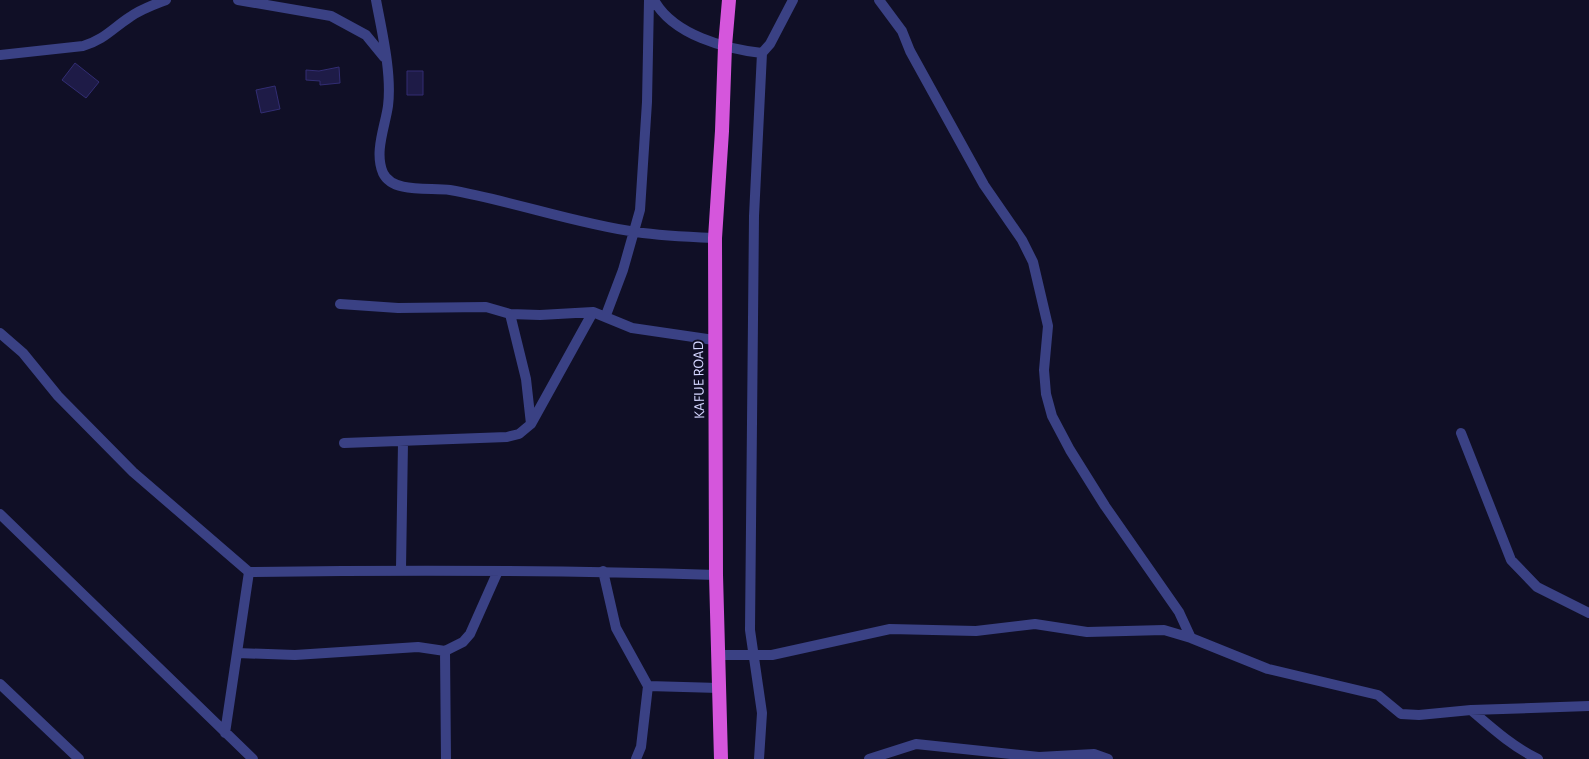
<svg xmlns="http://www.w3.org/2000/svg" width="1589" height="759" font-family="'Alegreya Sans',sans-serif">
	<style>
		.building { fill: #1e1b47; stroke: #322d73 }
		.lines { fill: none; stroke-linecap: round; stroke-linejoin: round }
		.minor { stroke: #3a4184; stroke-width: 10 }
		.trunk { stroke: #d556dc; stroke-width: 14 }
		.labels { text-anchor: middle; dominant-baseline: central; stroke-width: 4; stroke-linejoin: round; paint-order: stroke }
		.street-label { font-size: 15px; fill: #d4d5ff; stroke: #100f26 }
	</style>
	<rect width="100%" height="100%" fill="#100f26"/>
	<path class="building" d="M75,63l24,19 -13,16 -24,-18z
		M339,67l1,16 -20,2v-4l-14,-1v-10l13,1z
		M407,71h16v24h-16z
		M275,86l5,23 -19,4 -5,-23z"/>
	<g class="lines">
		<path class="minor" d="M238,0l93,16 35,19 18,22
			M376,0c6,32 16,74 12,106 -3,21 -14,46 -5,67 10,21 48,14 67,17 63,11 123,33 186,42 26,4 53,5 79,6
			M654,0c19,35 72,49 108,53l8,-9 23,-44
			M879,0l23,31 8,20 74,134 38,55 11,22 15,64 -4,44 2,24 6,22 18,34 35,56 74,106 12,26 77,31 110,26 23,19 18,1 52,-5 118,-4
			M0,55l83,-9c21,-6 30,-18 47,-29 11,-8 23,-12 36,-17
			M340,304l58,4 88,-1 24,7 30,1 53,-3 39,16 82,12
			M606,315l17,-45 17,-60 7,-108 2,-102
			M0,333l23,20 35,43 75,76 116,100c156,-2 311,-2 467,3
			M531,424l62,-112
			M1461,433l50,127 26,27 52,26
			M344,443l163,-6 12,-3 12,-10 -5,-45 -16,-65
			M0,514l253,245
			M401,569l2,-127
			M603,571l13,57 32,58
			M445,651l18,-9 7,-8 28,-63
			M237,653l58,2 123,-8 27,4 1,108
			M720,655h52l118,-26 86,2 59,-7 52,8 77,-2 27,8
			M0,684l79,75
			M1471,710c21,18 42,37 67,49
			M225,733l24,-161
			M636,759l5,-12 7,-61 71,2
			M759,759l3,-46 -12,-83 4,-414 8,-163
			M869,759l47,-15 123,13 55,-3 14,5"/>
		<path class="trunk" d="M721,759l-5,-184 -1,-337 7,-107 3,-85 4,-46"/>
	</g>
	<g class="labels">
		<g class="street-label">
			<text transform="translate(699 380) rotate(-91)">KAFUE ROAD</text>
		</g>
	</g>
</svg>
